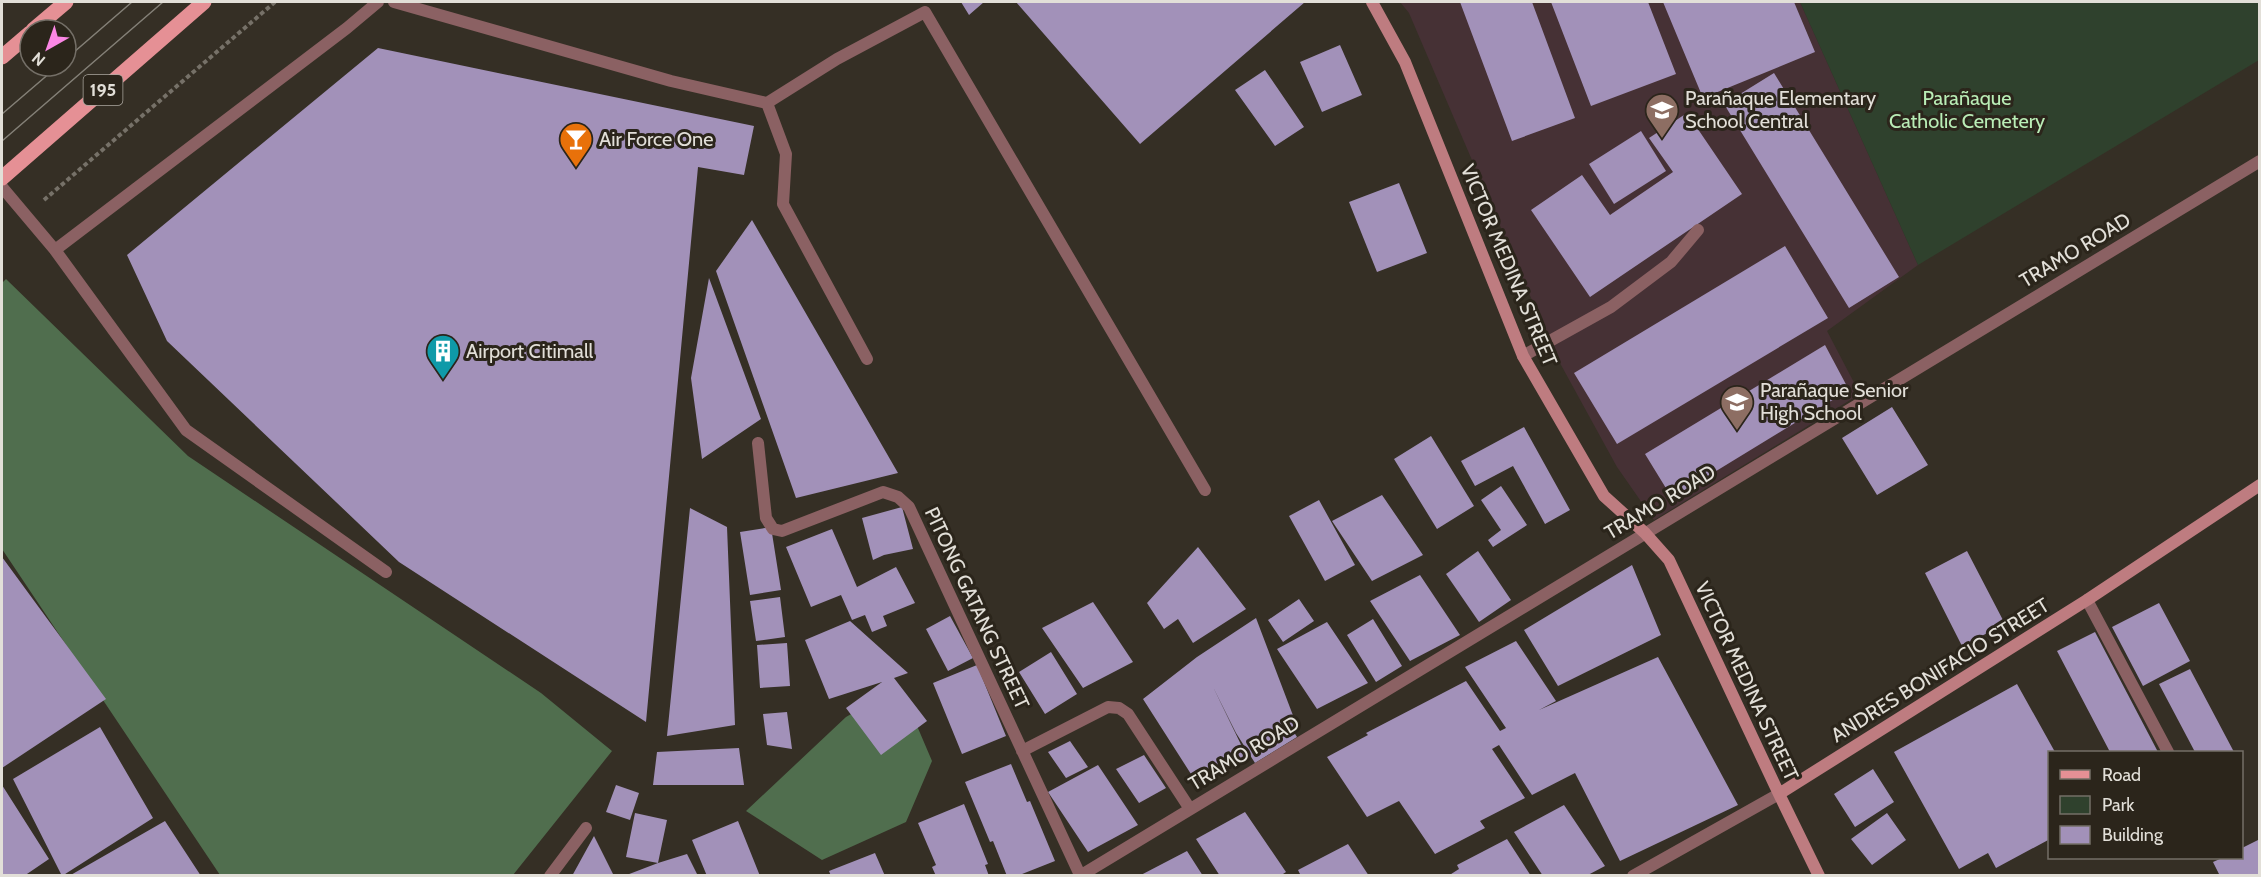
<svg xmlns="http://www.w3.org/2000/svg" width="2261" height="877" font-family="Cabin,sans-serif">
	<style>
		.education { fill: #463135 }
		.green { fill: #2f412d }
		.forest { fill: #506e4e }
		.building { fill: #a291b9 }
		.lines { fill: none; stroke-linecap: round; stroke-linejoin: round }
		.path { stroke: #767168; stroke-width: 4; stroke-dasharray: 4.5 3; stroke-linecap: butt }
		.lane { stroke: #8b6163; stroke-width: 12 }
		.street { stroke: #8b6163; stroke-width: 12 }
		.secondary { stroke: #be7c80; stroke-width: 12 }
		.primary { stroke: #e59095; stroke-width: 15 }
		.tram { stroke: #848077; stroke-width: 1.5 }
		.labels { text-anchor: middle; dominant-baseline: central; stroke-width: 6; stroke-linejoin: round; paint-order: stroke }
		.shield { fill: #2b251b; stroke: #aba79f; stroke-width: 1.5 }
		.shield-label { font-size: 18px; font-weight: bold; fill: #e2dfd8 }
		.poi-label { font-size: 20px; fill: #e2dfd8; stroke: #2b251b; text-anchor: start }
		.park-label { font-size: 20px; fill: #b9edb6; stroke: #2b251b }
		.street-label { font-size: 20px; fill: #e2dfd8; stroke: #2b251b }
	</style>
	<rect width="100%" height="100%" fill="#352f25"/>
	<path class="education" d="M1400,2h400l118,263 -91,66 33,63 -206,126 -37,-53 -62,-113 -146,-341z"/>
	<path class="green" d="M1800,2h459v58l-341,205z"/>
	<path class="forest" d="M6,279l182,177 353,237 71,58 -99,124h-293l-218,-326v-266z
		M900,686l32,75 -26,61 -84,38 -76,-49 100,-94z"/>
	<path class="building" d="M961,2h23l-15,13z
		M1016,2h289l-165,142z
		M1460,2h72l43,116 -63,23z
		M1551,2h97l28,72 -85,32z
		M1663,2h131l21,50 -112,46z
		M1340,45l22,50 -40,17 -22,-50z
		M378,48l376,78 -10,49 -46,-8 -52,555 -247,-160 -232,-221 -40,-86z
		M1265,70l39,57 -29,19 -40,-56z
		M1774,73l125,204 -50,31 -125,-204z
		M1687,113l55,81 -152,103 -59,-87 51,-35 28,40 63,-43 -24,-34z
		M1641,131l25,40 -52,33 -25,-40z
		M1399,183l28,70 -50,19 -28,-70z
		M752,220l146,253 -102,25 -80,-227z
		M1785,246l43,72 -211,126 -43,-71z
		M709,278l52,141 -59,40 -11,-81z
		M1825,345l24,45 -177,108 -27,-44z
		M1892,407l36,58 -51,30 -35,-57z
		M1524,427l46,83 -25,14 -32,-58 -38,20 -14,-25z
		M1431,436l43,70 -37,23 -43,-70z
		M1501,486l26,39 -34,22 -5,-7 13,-10 -20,-30z
		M1382,495l41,60 -51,26 -40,-60z
		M1319,500l36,65 -30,16 -36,-65z
		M902,507l11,42 -29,6 -11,5 -11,-42z
		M690,508l37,19 8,198 -68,11z
		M771,527l10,63 -31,5 -10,-63z
		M832,529l25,58 39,-20 19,36 -32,13 4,10 -15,6 -7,-17 -13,5 -11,-25 -30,12 -25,-60z
		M1198,547l48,62 -53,34 -15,-24 -14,10 -17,-26z
		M1478,551l33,49 -32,22 -33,-48z
		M1967,551l38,73 -43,22 -37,-73z
		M2,557l104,142 -104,69z
		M1632,565l29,70 -103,51 -34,-56z
		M1420,575l40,60 -50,26 -40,-60z
		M780,597l5,40 -29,4 -6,-40z
		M1299,599l15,22 -31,21 -15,-22z
		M1093,602l40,60 -50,26 -41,-60z
		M2159,603l31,58 -47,25 -31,-59z
		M950,616l23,42 -25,13 -22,-42z
		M1256,618l41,108 -5,3 5,8 -42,26 -19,-30 -23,-46 35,72 -50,26 -55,-86 54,-42z
		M1373,619l29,47 -26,16 -29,-47z
		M850,621l58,52 -14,5 33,43 -46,34 -35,-47 36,-26 -53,17 -24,-59z
		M1327,622l41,61 -51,26 -40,-60z
		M2095,632l63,120h-48l-53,-101z
		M1516,641l40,60 -17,9 119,-53 80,148 -118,56 -45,-88 -43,22 -33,-50 -7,4 33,49 -45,23 5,7 -50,26 -36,-53 -32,16 -40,-60 41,-22 -2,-2 100,-52 34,50 6,-3 -41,-61z
		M787,643l3,43 -30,2 -3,-43z
		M1051,652l26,42 -32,20 -26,-42z
		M977,665l29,71 -44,18 -29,-71z
		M2190,669l44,83h-39l-36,-68z
		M2017,684l38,68h-5v87l-54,29 -8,-15 -29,16 -65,-117z
		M787,712l5,37 -25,-4 -4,-31z
		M100,727l53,91 -91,58 -49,-97z
		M1070,741l18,26 -22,11 -18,-26z
		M739,748l5,37h-91l4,-33z
		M1144,755l22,33 -27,15 -23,-34z
		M1011,764l16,38 3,-1 25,60 -38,15h-10l-14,-35 -3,1 -25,-60z
		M1098,765l40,60 -50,27 -40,-60z
		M1873,769l21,33 -39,25 -21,-33z
		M2,785l47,74 -25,17h-22z
		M616,785l23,8 -9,27 -24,-8z
		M964,804l24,60 -3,1 4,11h-53l-4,-9 4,-2 -18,-42z
		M1564,805l41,61 -19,10h-43l-29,-44z
		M1245,812l41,60 -6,4h-60l-24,-37z
		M635,813l32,7 -9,43 29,-9 11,22h-74l34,-13 -32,-6z
		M1887,813l19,27 -34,25 -21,-26z
		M165,821l36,55h-132z
		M738,821l22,55h-53l-15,-36z
		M594,836l20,40h-42z
		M1507,839l24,37h-83l11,-7 -2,-4z
		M2260,839v37h-40l-7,-14 9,-4h20v-10z
		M1348,844l21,32h-68l-3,-6z
		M1187,851l16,25h-64z
		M875,853l10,23h-54l-2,-5z"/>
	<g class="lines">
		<path class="path" d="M44,200l231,-198"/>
		<path class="lane" d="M394,2l277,79 96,22 70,-44 88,-47 280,478
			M767,103l19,51 -3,50 84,155
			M2,187l53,63 131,180 200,142
			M55,250l292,-222 31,-26
			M1523,356l88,-49 60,-45 27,-32
			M2087,600l81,152"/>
		<path class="street" d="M758,443l8,75 7,11 9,2 101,-39 15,5 11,10 171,368
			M1022,751l86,-44 11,1 9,6 62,95
			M550,876l36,-48
			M1080,876l1180,-715
			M1633,876l146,-82"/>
		<path class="secondary" d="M1372,2l33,60 118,294 81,140 41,37 24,27 110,234 40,82
			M1779,794l308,-194 173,-115"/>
		<path class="primary" d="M33,30l33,-28
			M2,57l28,-24
			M2,178l202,-176"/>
		<path class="tram" d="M66,59l66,-57
			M2,114l56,-48
			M2,141l161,-139"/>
	</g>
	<defs>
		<symbol id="school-pin" viewBox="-11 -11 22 30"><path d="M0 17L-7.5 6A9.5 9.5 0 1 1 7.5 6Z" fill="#8d6e63" stroke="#2b251b"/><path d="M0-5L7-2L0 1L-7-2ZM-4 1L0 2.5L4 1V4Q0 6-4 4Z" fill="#fff"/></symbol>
		<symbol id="bar-pin" viewBox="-11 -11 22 30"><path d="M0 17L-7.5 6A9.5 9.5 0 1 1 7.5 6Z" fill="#e8710a" stroke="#2b251b"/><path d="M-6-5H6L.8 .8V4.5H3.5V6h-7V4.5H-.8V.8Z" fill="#fff"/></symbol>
		<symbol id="building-pin" viewBox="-11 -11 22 30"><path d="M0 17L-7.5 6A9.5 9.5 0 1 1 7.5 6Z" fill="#0f9aa8" stroke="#2b251b"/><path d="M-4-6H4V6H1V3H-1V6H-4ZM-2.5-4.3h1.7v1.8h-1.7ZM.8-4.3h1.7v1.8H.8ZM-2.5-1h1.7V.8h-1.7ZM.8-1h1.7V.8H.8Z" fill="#fff"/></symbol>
	</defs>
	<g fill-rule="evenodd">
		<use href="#school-pin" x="1643" y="91" width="38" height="52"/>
		<use href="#bar-pin" x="557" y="120" width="38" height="52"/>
		<use href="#building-pin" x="424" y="332" width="38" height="52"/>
		<use href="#school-pin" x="1718" y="383" width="38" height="52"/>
	</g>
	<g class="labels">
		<rect class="shield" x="83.5" y="75" width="39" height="30" rx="4.5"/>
		<g class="shield-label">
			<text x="103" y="90">195</text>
		</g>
		<g class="poi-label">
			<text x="1685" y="98">Parañaque Elementary<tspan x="1685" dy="23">School Central</tspan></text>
			<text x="599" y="139">Air Force One</text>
			<text x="466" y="351">Airport Citimall</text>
			<text x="1760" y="390">Parañaque Senior<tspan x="1760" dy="23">High School</tspan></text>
		</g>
		<g class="park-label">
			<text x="1967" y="98">Parañaque<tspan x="1967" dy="23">Catholic Cemetery</tspan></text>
		</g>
		<g class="street-label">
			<text transform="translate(2075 250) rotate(-31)">TRAMO ROAD</text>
			<text transform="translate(1509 265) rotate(67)">VICTOR MEDINA STREET</text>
			<text transform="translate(1660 502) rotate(-31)">TRAMO ROAD</text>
			<text transform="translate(977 608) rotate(65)">PITONG GATANG STREET</text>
			<text transform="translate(1940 670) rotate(-32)">ANDRES BONIFACIO STREET</text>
			<text transform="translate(1747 681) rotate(65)">VICTOR MEDINA STREET</text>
			<text transform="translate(1244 753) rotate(-31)">TRAMO ROAD</text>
		</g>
	</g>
	<rect width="2261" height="877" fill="none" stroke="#e2dfd8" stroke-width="6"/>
	<rect x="2048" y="751" width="195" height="108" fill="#2b251b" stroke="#746f67" stroke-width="1.5"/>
	<rect x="2060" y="770" width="30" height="9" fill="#e59095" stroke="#746f67" stroke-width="1.5"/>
	<text x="2102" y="781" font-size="18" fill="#e2dfd8">Road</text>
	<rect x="2060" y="796" width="30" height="18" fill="#2f412d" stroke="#746f67" stroke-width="1.5"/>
	<text x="2102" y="811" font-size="18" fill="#e2dfd8">Park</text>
	<rect x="2060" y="826" width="30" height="18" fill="#a291b9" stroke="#746f67" stroke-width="1.5"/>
	<text x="2102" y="841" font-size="18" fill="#e2dfd8">Building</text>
	<g transform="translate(48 48) rotate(220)"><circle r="28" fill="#2b251b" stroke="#746f67" stroke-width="1.5"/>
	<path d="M0-4.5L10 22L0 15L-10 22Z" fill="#fb87e5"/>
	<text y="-9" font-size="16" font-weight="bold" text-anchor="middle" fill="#e2dfd8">N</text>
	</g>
</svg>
